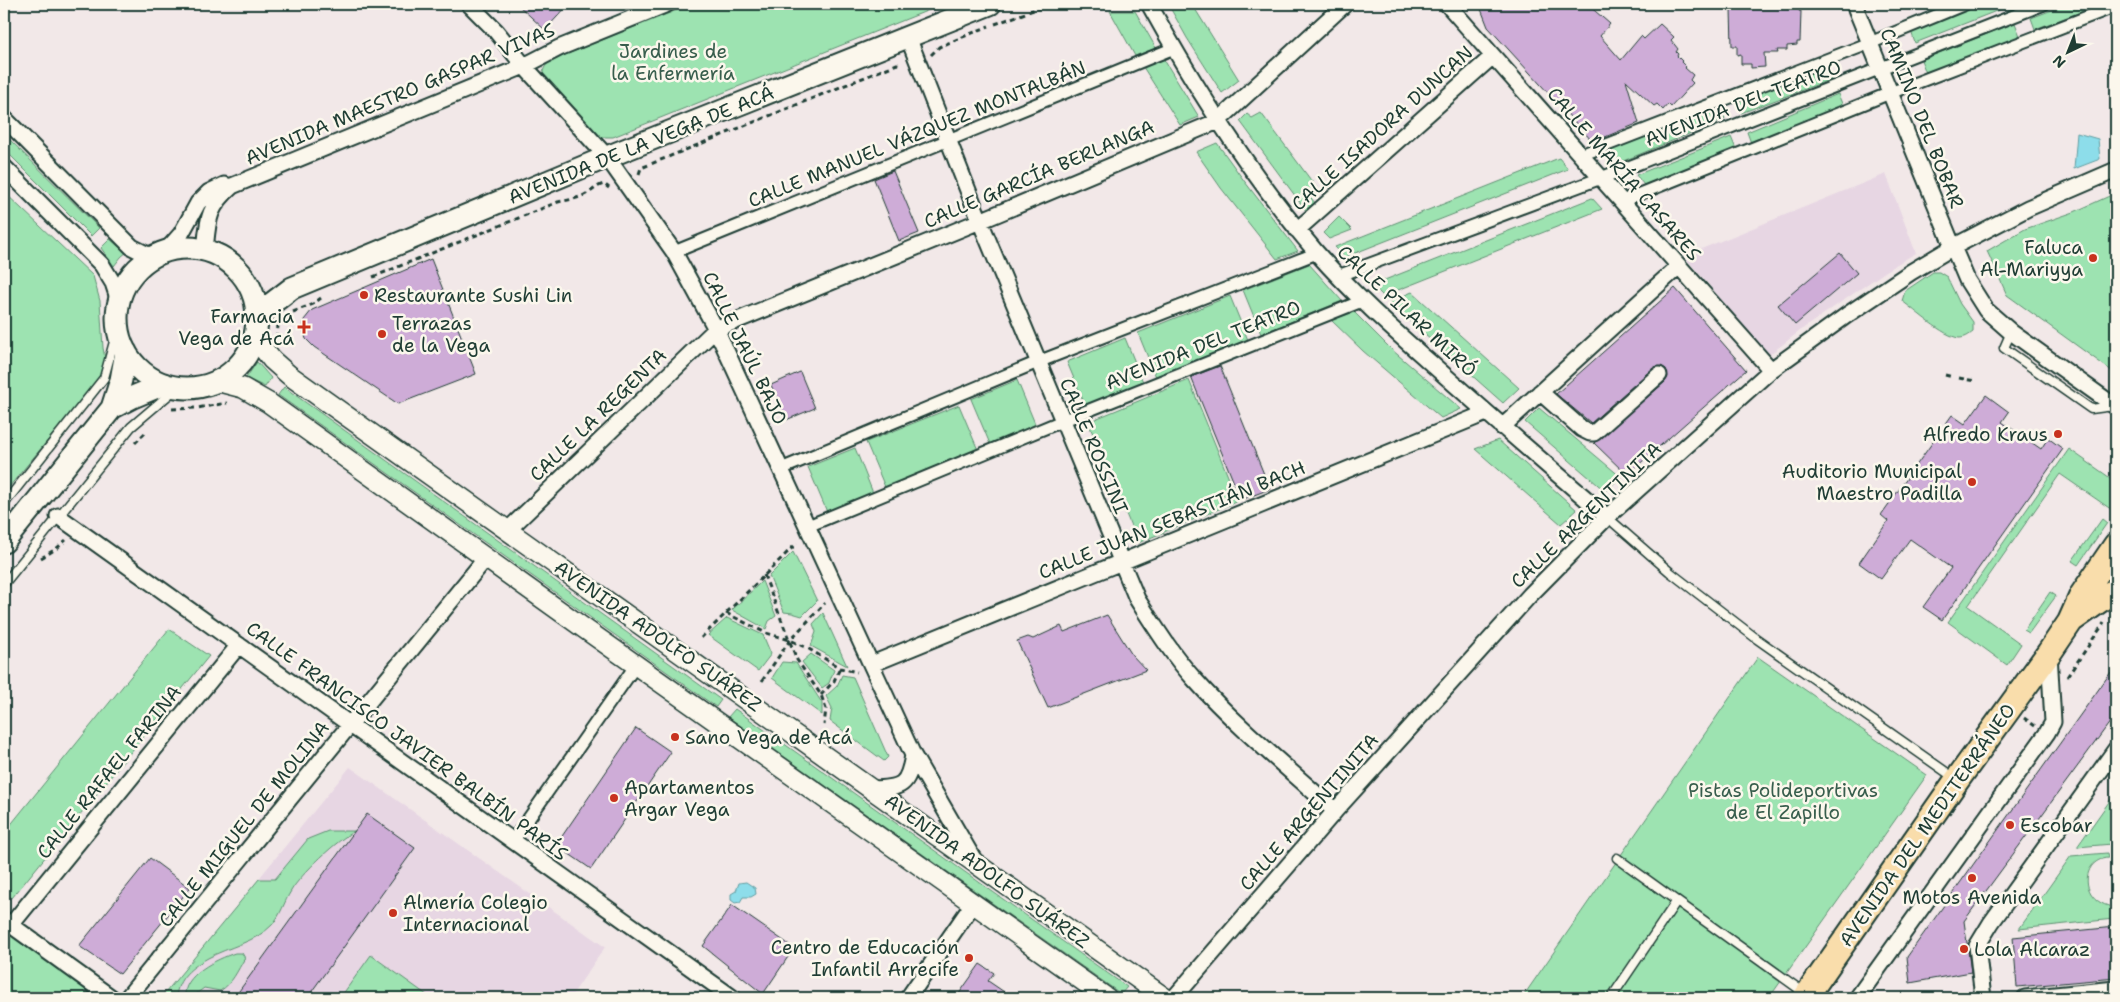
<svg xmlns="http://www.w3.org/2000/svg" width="2120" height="1002" font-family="'Shantell Sans',sans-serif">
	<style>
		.built { fill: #e7d6e3 }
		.green { fill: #9de3b1; stroke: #5e9072 }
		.water { fill: #8dddea; stroke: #619da1 }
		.building { fill: #ceacd7; stroke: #1f3d34 }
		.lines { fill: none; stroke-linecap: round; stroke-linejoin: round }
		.service-casing { stroke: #1f3d34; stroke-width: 11 }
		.pedestrian-casing { stroke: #1f3d34; stroke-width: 15 }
		.minor-casing { stroke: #1f3d34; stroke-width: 19 }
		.tertiary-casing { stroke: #1f3d34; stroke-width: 22 }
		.secondary-casing { stroke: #1f3d34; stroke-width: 25 }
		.primary-casing { stroke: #1f3d34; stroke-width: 28 }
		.path { stroke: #1f3d34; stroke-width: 3; stroke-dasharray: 5 4; stroke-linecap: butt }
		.service { stroke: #fbf7ec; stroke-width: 8 }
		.pedestrian { stroke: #fbf7ec; stroke-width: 11 }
		.minor { stroke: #fbf7ec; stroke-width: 15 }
		.tertiary { stroke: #fbf7ec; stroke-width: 19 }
		.secondary { stroke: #fbf7ec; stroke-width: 21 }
		.primary { stroke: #f9ddab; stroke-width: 24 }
		.poi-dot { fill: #c8321e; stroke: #fbf7ec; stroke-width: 2 }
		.labels { text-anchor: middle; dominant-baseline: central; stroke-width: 5; stroke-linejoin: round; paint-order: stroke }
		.park-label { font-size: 19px; fill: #385e4d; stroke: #fbf7ec }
		.street-label { font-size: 19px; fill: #1f3d34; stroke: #fbf7ec }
		.poi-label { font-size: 19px; fill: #1f3d34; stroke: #fbf7ec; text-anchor: start }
	</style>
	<rect width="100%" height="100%" fill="#f2e8e8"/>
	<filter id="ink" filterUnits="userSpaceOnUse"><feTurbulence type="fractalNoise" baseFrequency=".02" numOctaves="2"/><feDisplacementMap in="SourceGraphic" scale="10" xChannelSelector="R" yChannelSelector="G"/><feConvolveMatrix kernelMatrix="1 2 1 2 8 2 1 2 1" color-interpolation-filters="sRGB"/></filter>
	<g filter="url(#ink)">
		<path class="built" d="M1886,174l30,79 -24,14 -87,60 -36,28 -85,-99z
			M350,767l255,180 -35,51h-409z"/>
		<path class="green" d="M692,4h252l-331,133h-12l-5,-3 -53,-57c-1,-7 2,-11 7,-16z
			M1168,4h24l47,76 -17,13 -35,-55z
			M1981,4h28v2l-94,37 -4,-12z
			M2068,4h34l-67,25 -4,-11z
			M1110,11h25l21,37 -21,8z
			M2015,23l5,13 -94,37 -5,-13z
			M1163,58l36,59 -19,8 -37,-58z
			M1827,65l5,14 -91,34 -5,-13z
			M1838,94l5,12 -92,37 -4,-11z
			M1720,107l5,12 -104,43 -11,-12z
			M1261,113l58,78 -8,7 5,6 -9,8 -67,-91 7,-7 5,4z
			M4,134l95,94 -8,8 -87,-87z
			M1731,137l5,12 -92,36 -8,-10z
			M1217,143l28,39 53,69 -21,8 -56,-71 -25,-36z
			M1559,158l9,11 -223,88 -10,-10z
			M4,192l89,84 7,25 3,47 4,21 -103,124z
			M2116,193v181l-109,-79 -20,-44 38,-22 49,-17z
			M1592,198l10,11 -219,87 -11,-11z
			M1339,217l13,13 -23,9 -6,-6z
			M110,239l8,7 10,5 -7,6 -7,9 -13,-18z
			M1309,264l33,37 -81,33 -18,-44z
			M1933,272h6l8,5 13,27 13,18v10c-4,3 -8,6 -14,6 -16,-2 -43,-27 -57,-37l3,-10z
			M1412,292l107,96 -16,15 -114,-101z
			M1230,296l18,44 -92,37 -18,-44z
			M1354,312l37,37 70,60 -20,9 -78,-67 -32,-31z
			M1125,338l18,44 -58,23 -18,-43z
			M257,362l14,16 -6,9 -19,-9z
			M1017,380l19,46 -46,18 -19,-45z
			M1189,380l49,121 -100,42 -50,-121z
			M284,387l437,313 -5,7 -438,-312z
			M959,405l19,45 -93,37 -19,-45z
			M1539,408l82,69 -16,14 -80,-69z
			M1498,440l79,70 -16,14 -86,-75z
			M855,448l18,45 -46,19 -19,-45z
			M2069,449l47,33v28l-1,2 -55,-38 -92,132 53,38 -14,21 -59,-43z
			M2102,519l5,4 -29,42 -6,-4z
			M793,552l24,49 -15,15 -10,-3 -8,-1 -15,-36z
			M762,581l14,35 -7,5 -3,8 -34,-19z
			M2050,592l6,4 -27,37 -5,-3z
			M823,613l24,53 -36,-20 5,-14 -3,-8z
			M727,618l36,17 8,19 -13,17 -50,-36z
			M169,629l40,27 -197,242 -8,-6v-59z
			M811,654l23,16 -5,13 -7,5 -20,-26z
			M1758,657l169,118 -158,223h-247z
			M782,662l14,1 26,40v12l-50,-37z
			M842,675l11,2 35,80 -4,4 -54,-40 2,-13 -6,-12 11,-10z
			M735,709l392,278 -6,7 -393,-277z
			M2116,792v47l-4,5 -35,3z
			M328,831h27c-16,7 -55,44 -64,60 -7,11 -10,24 -19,34 -16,17 -44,22 -64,33 -16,9 -31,20 -32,40h-15l98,-119h16l33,-40z
			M2107,853l1,5c-27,1 -30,43 5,49l1,12 -95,10 52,-73z
			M4,929l96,69h-96z
			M235,953h7l3,5c-8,13 -12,25 -25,33l-16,-3 -8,6 -1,4h-10c-3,-23 32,-39 50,-45z
			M371,955l60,43h-91z"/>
		<path class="water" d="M2077,133l21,6 2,20 -26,10z
			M746,882l9,6 1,6 -5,3h-8l-3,5 -5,1 -4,-3v-6l5,-3 3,-8z"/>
		<path class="building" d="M517,4h52l-24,26z
			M1479,4h108l23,20 -10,12 21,24 20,-24 3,3 16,-15 14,13 -3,3 7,9 -2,3 2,2 -1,2 5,5 -1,1 5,5 -1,1 8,7 -3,5 3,3 -22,24 -3,-3 -5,6 -6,-6 -3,2 -28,-26 13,43 -46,19 -105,-115z
			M1734,4h65v7h2l-1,31h-3v3l-10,1v4h-10l1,3h-14l1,14 -14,1v-4h-10v-10l-4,1v-9h-5l-1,-37h3z
			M893,171l26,62 -20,8 -25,-62z
			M1840,253l17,20 -62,52 -17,-20z
			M431,259l45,115 -78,30 -84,-57 -8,-8 -3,-10 1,-9 8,-10z
			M1675,288l71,82 -119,105 -33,-32 71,-61 3,-5 -2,-8 -5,-3 -8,2 -62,55 -35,-29z
			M1220,366l50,123 -29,11 -50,-123z
			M800,372l15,36 -29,12 -15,-35z
			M1986,395l23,17 -7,10 39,27 7,-11 15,11 -121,171 -19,-13 28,-39 -41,-29 -29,40 -22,-16 29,-42 -7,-6 71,-100 13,9z
			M1107,615l25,40 14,15 -98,38 -31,-67 11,-4 5,2 28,-13 3,6z
			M2116,665v49l-152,207 7,51 -61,11 -3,-26z
			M636,728l35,24 -80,117 -35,-24z
			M367,814l48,34 -108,150h-73z
			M150,858l40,30 -70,86 -41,-28z
			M732,905l62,43 -31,46 -60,-48z
			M2116,927v51l-99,9 -4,-50z
			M980,964l14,9 -6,8 25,17h-57z"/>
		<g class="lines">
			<defs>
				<path id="service" d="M2011,332l-7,16 87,61 22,-3
					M4,504l100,-126 14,-51
					M1607,517l63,55 87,67 199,140
					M4,584l127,-157 47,-40
					M1617,858l189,136
					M1611,998l65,-96"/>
				<path id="pedestrian" d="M1581,155l289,-112 95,-39
					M1622,201l268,-108 226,-87
					M674,252l500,-204
					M1338,276l263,-98 443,-174
					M781,469l257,-107 279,-109
					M808,526l254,-105 300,-120
					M513,841l123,-176"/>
				<path id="minor" d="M469,4l27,27 28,35 83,91 67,95 42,77 197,426 61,105
					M1149,4c48,87 102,172 167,248 36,41 76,77 117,113 57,51 116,102 174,152
					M1447,4l324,366
					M1854,4l99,243 14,33 19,30 25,22 105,75
					M908,37l72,184 157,378c18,28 36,57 58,81 42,47 93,88 140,131
					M4,118l128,129 20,10
					M4,167l98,98 11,18 6,18
					M1297,230l196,-174
					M205,251c3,-31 2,-43 27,-65l292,-120 35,-18 108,-44
					M165,252l16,-18 17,-31 11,-11 15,-7 4,1
					M1540,392l42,37 8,4h4l65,-58
					M1502,427l177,-161
					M58,516l675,482
					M508,530l208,-201 264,-108 238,-100 127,-117
					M872,664l614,-251
					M873,789c29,-1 35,-3 40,-34
					M4,920l108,78
					M11,925l228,-280
					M127,998l359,-440
					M908,998l65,-94
					M1174,998l161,-187 195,-216 77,-78 164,-147 76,-55 64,-43 42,-25 75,-39 88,-38
					M1857,998l190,-265 6,-11 -4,-69
					M1983,998l-6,-52 14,-23 125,-174
					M2025,998l91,-9"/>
				<path id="tertiary" d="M254,337l18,23 17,15 876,623
					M216,381l27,7 26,15 316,226 522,369"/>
				<path id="secondary" d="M117 318a70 70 0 1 1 140 0a70 70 0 1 1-140 0Z
					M256,322l11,-15 25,-19 315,-131 383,-153
					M112,408l21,-11 31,-13
					M4,542l108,-134 9,-28 5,-28"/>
				<path id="primary" d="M2073,619l34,-24 9,-4
					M1805,998l152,-218 92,-127 21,-31 12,-27 34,-50"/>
			</defs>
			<use href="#service" class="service-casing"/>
			<use href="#pedestrian" class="pedestrian-casing"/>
			<use href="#minor" class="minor-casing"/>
			<use href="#tertiary" class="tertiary-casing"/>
			<use href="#secondary" class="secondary-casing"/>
			<use href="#primary" class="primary-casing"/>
			<path class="path" d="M1109,4h21
				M995,24l55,-20
				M931,55l8,-8 50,-21
				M639,174l2,-6 256,-104 5,1
				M373,277l185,-75c10,-2 19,-3 28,-8 7,-3 10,-8 18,-10l5,4
				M293,312l20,-8 8,-6
				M277,338l1,-13
				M1945,375l8,2
				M1959,378l16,3
				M172,409l25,-1 30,-5
				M135,443l10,-10
				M41,558l15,-9 10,-9
				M764,575l33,85 24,35 5,14 -2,16
				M726,613l40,20 24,7 19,9 31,19 17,4
				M701,638l96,-95
				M2067,677l37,-54
				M762,681l28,-41 35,-37
				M821,695l13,-14 6,-13
				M2024,718l11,8"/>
			<use href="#service" class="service"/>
			<use href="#pedestrian" class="pedestrian"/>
			<use href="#minor" class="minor"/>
			<use href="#tertiary" class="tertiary"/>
			<use href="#secondary" class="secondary"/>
			<use href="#primary" class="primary"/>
		</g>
	</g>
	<g class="poi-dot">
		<circle cx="2093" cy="258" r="5"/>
		<circle cx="364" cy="295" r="5"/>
		<path d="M301.5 319.5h5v5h5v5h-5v5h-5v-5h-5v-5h5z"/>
		<circle cx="382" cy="334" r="5"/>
		<circle cx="2058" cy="434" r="5"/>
		<circle cx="1972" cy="482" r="5"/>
		<circle cx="675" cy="737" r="5"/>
		<circle cx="614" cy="798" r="5"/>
		<circle cx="2010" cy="825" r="5"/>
		<circle cx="1972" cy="878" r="5"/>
		<circle cx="393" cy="913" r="5"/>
		<circle cx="1964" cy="949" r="5"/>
		<circle cx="969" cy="958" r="5"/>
	</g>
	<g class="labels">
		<g class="park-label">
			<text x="673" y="51">Jardines de<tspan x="673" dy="22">la Enfermería</tspan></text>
			<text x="1783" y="790">Pistas Polideportivas<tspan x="1783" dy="22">de El Zapillo</tspan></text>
		</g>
		<g class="street-label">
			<text transform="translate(400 94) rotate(-23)">AVENIDA MAESTRO GASPAR VIVAS</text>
			<text transform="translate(1743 103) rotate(-21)">AVENIDA DEL TEATRO</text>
			<text transform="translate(1922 118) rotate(68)">CAMINO DEL BOBAR</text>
			<text transform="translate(1382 128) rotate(-42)">CALLE ISADORA DUNCAN</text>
			<text transform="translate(917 134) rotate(-22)">CALLE MANUEL VÁZQUEZ MONTALBÁN</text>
			<text transform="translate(641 145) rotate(-22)">AVENIDA DE LA VEGA DE ACÁ</text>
			<text transform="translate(1039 174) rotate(-23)">CALLE GARCÍA BERLANGA</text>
			<text transform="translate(1624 174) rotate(49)">CALLE MARÍA CASARES</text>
			<text transform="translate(1407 311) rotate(43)">CALLE PILAR MIRÓ</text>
			<text transform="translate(1203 345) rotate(-22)">AVENIDA DEL TEATRO</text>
			<text transform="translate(745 348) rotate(64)">CALLE JAÚL BAJO</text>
			<text transform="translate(598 415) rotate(-44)">CALLE LA REGENTA</text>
			<text transform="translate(1094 446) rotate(67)">CALLE ROSSINI</text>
			<text transform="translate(1586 515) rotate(-44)">CALLE ARGENTINITA</text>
			<text transform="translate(1172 520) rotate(-22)">CALLE JUAN SEBASTIÁN BACH</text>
			<text transform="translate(658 636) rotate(35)">AVENIDA ADOLFO SUÁREZ</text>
			<text transform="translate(407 741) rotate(36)">CALLE FRANCISCO JAVIER BALBÍN PARÍS</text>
			<text transform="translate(109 772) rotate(-51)">CALLE RAFAEL FARINA</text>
			<text transform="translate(1309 812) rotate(-49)">CALLE ARGENTINITA</text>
			<text transform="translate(244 824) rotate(-51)">CALLE MIGUEL DE MOLINA</text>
			<text transform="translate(1927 825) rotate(-55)">AVENIDA DEL MEDITERRÁNEO</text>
			<text transform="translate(987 871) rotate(36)">AVENIDA ADOLFO SUÁREZ</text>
		</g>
		<g class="poi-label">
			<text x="2083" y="247" text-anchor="end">Faluca<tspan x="2083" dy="22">Al-Mariyya</tspan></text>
			<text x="374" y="295">Restaurante Sushi Lin</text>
			<text x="294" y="316" text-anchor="end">Farmacia<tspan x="294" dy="22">Vega de Acá</tspan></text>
			<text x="392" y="323">Terrazas<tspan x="392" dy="22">de la Vega</tspan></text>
			<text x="2048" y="434" text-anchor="end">Alfredo Kraus</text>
			<text x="1962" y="471" text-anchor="end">Auditorio Municipal<tspan x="1962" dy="22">Maestro Padilla</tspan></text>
			<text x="685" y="737">Sano Vega de Acá</text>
			<text x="624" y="787">Apartamentos<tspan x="624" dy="22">Argar Vega</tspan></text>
			<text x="2020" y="825">Escobar</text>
			<text x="1972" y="897" text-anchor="middle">Motos Avenida</text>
			<text x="403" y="902">Almería Colegio<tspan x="403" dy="22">Internacional</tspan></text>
			<text x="959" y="947" text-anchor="end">Centro de Educación<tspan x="959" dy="22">Infantil Arrecife</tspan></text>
			<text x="1974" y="949">Lola Alcaraz</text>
		</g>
	</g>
	<rect width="2120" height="1002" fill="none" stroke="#fbf7ec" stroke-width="20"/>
	<rect x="10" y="10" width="2100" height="982" fill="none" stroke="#1f3d34" stroke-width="2" filter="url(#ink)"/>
	<g transform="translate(2068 52) rotate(223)" stroke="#fbf7ec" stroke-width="4" paint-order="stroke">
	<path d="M0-4L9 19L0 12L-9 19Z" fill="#1f3d34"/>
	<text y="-8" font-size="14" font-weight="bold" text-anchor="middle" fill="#1f3d34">N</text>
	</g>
</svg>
